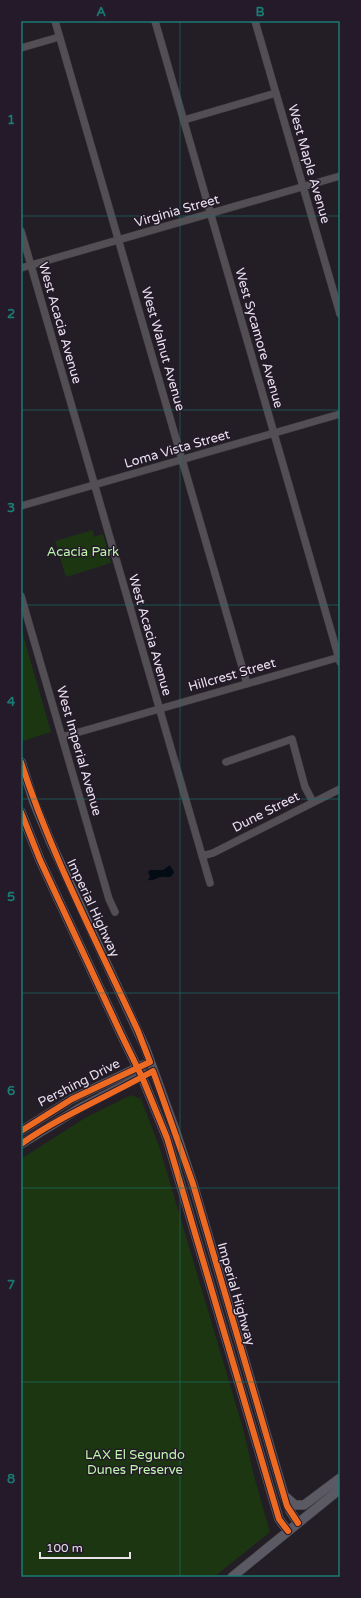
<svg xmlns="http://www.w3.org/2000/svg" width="361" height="1598" font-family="'Varela Round',sans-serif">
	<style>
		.green { fill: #1b3611 }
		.water { fill: #030c14 }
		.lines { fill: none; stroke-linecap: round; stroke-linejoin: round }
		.minor-casing { stroke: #403c43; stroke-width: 8 }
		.major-casing { stroke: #403c43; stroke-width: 10 }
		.minor { stroke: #524e54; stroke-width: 7 }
		.major { stroke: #5b5a64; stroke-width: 9 }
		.cycleway-casing { stroke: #241a2a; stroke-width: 8 }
		.cycleway { stroke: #ed6a23; stroke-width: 6 }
		.grid { fill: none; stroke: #1a7b74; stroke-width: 1; stroke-opacity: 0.55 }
		.labels { text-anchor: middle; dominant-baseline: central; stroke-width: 3; stroke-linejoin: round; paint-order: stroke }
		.street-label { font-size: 13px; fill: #e9e2ed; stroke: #241a2a }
		.park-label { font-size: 13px; fill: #bef7ab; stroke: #241a2a }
		.neatline { fill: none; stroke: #1a7b74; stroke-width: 1.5 }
		.grid-label { font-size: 13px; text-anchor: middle; font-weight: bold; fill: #1a7b74 }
	</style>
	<rect width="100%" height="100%" fill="#231e26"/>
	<path class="green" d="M93,530l1,7 9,-3 8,29 -45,14 -11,-36z
		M21,628l30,104 -28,9 -2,-3z
		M131,1095l10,4 19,50 84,283 10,44 16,56 -56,45h-193v-418l64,-41z"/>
	<path class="water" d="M170,865l4,7c-3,8 -8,4 -13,5 -5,1 -7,4 -13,3l2,-3 -2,-5 2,-2h13z"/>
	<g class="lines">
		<defs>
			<path id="minor" d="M55,21l192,663
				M155,21l185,641
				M255,21l85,293
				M21,48l38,-11
				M184,120l92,-27
				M21,231l189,652
				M21,268l319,-92
				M21,506l319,-92
				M21,596l88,303 6,13
				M62,737l278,-80
				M226,762l66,-23 13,48 8,15
				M202,856l11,-3 127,-64"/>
			<path id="major" d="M21,762l13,40 17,41 94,204 30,83 18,54 91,311 6,16 8,12
				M21,812l19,48 81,174 21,43 25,61 112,381 9,12
				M21,1131l51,-32 71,-34
				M21,1144l57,-35 68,-35
				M286,1497l9,8h9l36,-27
				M232,1577l108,-88"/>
		</defs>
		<use href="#minor" class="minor-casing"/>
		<use href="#major" class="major-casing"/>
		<use href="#minor" class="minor"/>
		<use href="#major" class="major"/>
		<defs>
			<path id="cycleway" d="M21,762c30,93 76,180 117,269l12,31 -78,37 -51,32
				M21,812l19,48 81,174 21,43 25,61 112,381 9,12
				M21,1144c41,-29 88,-48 132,-73l40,113 94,322 11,17"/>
		</defs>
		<use href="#cycleway" class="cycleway-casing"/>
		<use href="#cycleway" class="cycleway"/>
	</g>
	<path class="grid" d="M180,21v1556M21,216h319M21,410h319M21,605h319M21,799h319M21,993h319M21,1188h319M21,1382h319"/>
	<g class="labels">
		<g class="street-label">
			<text transform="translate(309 164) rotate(74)">West Maple Avenue</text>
			<text transform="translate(177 211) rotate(-16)">Virginia Street</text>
			<text transform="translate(60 323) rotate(74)">West Acacia Avenue</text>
			<text transform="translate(259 338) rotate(74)">West Sycamore Avenue</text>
			<text transform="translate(163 349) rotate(74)">West Walnut Avenue</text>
			<text transform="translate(177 449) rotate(-16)">Loma Vista Street</text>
			<text transform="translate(150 635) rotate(74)">West Acacia Avenue</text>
			<text transform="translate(232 675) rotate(-16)">Hillcrest Street</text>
			<text transform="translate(79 751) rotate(74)">West Imperial Avenue</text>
			<text transform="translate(266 812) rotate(-27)">Dune Street</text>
			<text transform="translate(93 908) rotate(65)">Imperial Highway</text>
			<text transform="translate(79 1083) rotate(-27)">Pershing Drive</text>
			<text transform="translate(236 1294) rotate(74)">Imperial Highway</text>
		</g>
		<g class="park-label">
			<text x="83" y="552">Acacia Park</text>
			<text x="135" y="1455">LAX El Segundo<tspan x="135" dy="15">Dunes Preserve</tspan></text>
		</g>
	</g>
	<rect width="361" height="1598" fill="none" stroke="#241a2a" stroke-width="44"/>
	<path d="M40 1552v6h90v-6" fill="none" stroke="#e9e2ed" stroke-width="2"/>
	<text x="46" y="1552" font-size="12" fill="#e9e2ed" stroke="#241a2a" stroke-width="3" paint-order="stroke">100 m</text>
	<rect x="22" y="22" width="317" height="1554" class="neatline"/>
	<g class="grid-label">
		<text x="101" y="16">A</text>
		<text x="260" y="16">B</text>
		<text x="11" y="124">1</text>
		<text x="11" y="318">2</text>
		<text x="11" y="512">3</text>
		<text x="11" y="706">4</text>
		<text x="11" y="901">5</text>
		<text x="11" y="1095">6</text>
		<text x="11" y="1289">7</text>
		<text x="11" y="1483">8</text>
	</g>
</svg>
